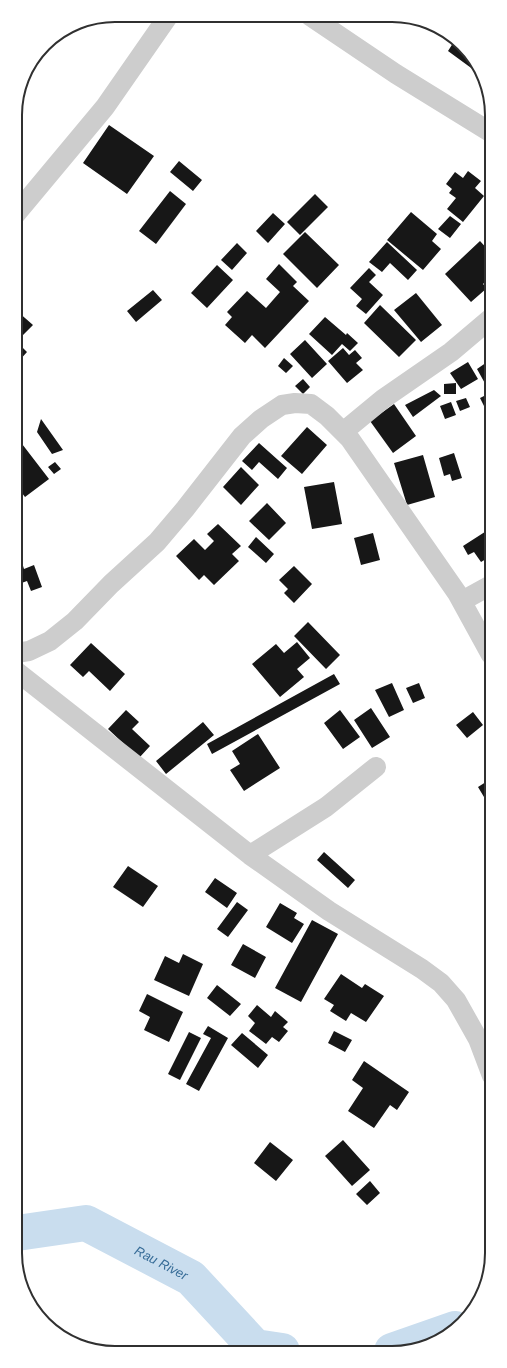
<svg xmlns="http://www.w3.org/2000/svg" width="507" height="1368" font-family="Arial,sans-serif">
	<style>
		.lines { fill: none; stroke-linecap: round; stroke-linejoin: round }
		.river { stroke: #c9ddee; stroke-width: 36 }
		.building { fill: #171717 }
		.street { stroke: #cdcdcd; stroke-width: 20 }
		.labels { text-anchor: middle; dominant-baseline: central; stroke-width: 4; stroke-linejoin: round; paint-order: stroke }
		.water-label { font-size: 13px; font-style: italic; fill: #386d98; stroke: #fff }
		.rim { fill: none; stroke: #303030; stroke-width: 2 }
	</style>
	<rect width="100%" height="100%" fill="#fff"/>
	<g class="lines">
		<g class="river">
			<path id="s1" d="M17,1233l69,-10 105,55 64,69 27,4"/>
			<path d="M392,1351l63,-22"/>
		</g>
	</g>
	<path class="building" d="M455,40l8,4 15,29 -30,-22z
		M109,125l45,31 -27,38 -44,-31z
		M179,161l23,19 -9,11 -23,-19z
		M468,171l13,10 -6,7 9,8 -21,26 -16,-13 9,-11 -7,-5 3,-4 -6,-5 9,-12 8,6z
		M170,191l16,13 -30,40 -17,-13z
		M315,194l13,13 -28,28 -13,-13z
		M411,212l26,22 -5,7 9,8 -18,21 -36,-30z
		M273,213l12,11 -17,19 -12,-12z
		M450,216l11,8 -11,14 -12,-9z
		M305,232l34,33 -22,23 -34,-34z
		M480,241l10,11v25l-7,7 4,4 -16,14 -26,-28z
		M387,242l30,28 -9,10 -18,-17 -8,9 -13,-10z
		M237,243l10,10 -15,17 -11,-10z
		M279,264l18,18 -4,4 16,15 -44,47 -13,-13 -7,8 -20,-18 7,-8 -5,-5 20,-21 19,17 14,-16 -14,-13z
		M217,265l16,15 -26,28 -16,-15z
		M369,268l7,7 -7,7 14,13 -17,19 -10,-8 6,-7 -12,-11z
		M153,290l9,10 -26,22 -9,-11z
		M416,293l26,32 -21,17 -27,-32z
		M380,305l36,35 -17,17 -35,-34z
		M17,311l16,14 -12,12 -5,-5v-19z
		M325,317l21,18 1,-2 11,10 -8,8 -8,-7 -10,11 -23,-21z
		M16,334l4,4 -3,4 10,10 -9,10 -2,-1z
		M305,340l22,24 -15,14 -22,-24z
		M343,348l6,7 6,-5 7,8 -6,5 7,7 -16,13 -19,-22z
		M284,358l9,8 -7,7 -8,-7z
		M490,360v25l-3,2 -10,-18z
		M468,362l10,17 -17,10 -11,-16z
		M303,379l7,8 -7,7 -8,-8z
		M456,383v11h-12v-10z
		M434,390l7,6 -28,21 -8,-12z
		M490,393l1,27 -11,-22z
		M466,398l4,9 -10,4 -4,-10z
		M451,402l5,13 -11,4 -5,-13z
		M394,404l22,32 -23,17 -23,-32z
		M41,419l22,31 -11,4 -15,-22z
		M307,427l20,18 -25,29 -21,-18z
		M19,440l30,39 -24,18 -9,-12v-43z
		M259,443l28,25 -9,11 -19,-17 -7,8 -10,-9z
		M454,453l8,25 -10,3 -2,-7 -6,2 -5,-18z
		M423,455l12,42 -28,8 -13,-42z
		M55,462l6,7 -7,5 -6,-7z
		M241,467l18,18 -18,20 -18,-18z
		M334,482l8,42 -30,5 -8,-42z
		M267,503l19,20 -17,17 -20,-19z
		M218,524l23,22 -9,8 7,7 -25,24 -10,-10 -5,5 -23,-24 18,-17 11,11 9,-9 -7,-7z
		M491,528v28l-10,6 -7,-10 -6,3 -5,-9z
		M373,533l7,27 -19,5 -7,-27z
		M256,537l18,17 -8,9 -18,-16z
		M18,550l6,19 10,-4 8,22 -11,4 -4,-10 -11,4v-34z
		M294,566l18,18 -18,19 -10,-10 4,-4 -9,-9z
		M308,622l32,33 -14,14 -32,-33z
		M297,642l13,16 -13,11 7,8 -24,20 -28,-33 24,-20 8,9z
		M91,643l34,31 -15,17 -21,-20 -6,6 -13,-12z
		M334,674l6,10 -128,70 -5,-10z
		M392,683l12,27 -15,7 -14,-27z
		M419,683l6,15 -12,5 -7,-15z
		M371,708l19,29 -18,11 -18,-28z
		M126,710l13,12 -7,7 18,17 -11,12 -31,-29z
		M340,710l20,27 -17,12 -19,-26z
		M473,712l10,13 -16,13 -11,-13z
		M203,722l11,13 -48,39 -10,-13z
		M258,734l22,34 -36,23 -14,-21 10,-6 -8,-13z
		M491,767v9l-4,-6z
		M489,780l2,4v23h-1l-12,-20z
		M324,852l31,28 -7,8 -31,-28z
		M128,866l30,20 -15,21 -30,-20z
		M215,878l22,15 -10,15 -22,-16z
		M237,902l11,8 -20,27 -11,-8z
		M280,903l17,10 -3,5 10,6 -12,19 -26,-16z
		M312,920l26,14 -37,68 -26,-14z
		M243,944l23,13 -11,21 -24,-13z
		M183,954l20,10 -14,32 -35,-16 11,-24 14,7z
		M341,974l21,14 3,-4 19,12 -18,26 -15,-9 -5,8 -16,-10 4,-6 -10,-6z
		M217,985l24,19 -11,12 -23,-18z
		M147,994l36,18 -14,30 -25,-12 6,-13 -11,-6z
		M257,1005l14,12 4,-6 13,11 -5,5 5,4 -9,11 -7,-5 -6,7 -17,-13 6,-8 -7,-7z
		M208,1026l20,12 -29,53 -13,-7 25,-46 -8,-4z
		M334,1031l18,9 -7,12 -17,-9z
		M189,1032l12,6 -21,42 -12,-6z
		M242,1033l26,22 -10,13 -27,-23z
		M364,1061l45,31 -12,18 -7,-5 -16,23 -26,-17 15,-23 -11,-8z
		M343,1140l27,30 -18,16 -27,-30z
		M270,1142l23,18 -17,21 -22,-18z
		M370,1181l10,12 -13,12 -11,-11z"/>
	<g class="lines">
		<path class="street" d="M310,16l86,58 94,58
			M15,215l90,-108 64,-92
			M343,432l40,-33 68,-47 39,-33
			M462,601l29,-16
			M16,653l13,-2 21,-10 25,-20 36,-37 46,-42 28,-33 57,-73 19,-17 21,-14 13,-2 16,1 16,12 23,23 107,154 34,62
			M16,671l234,184 79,56 93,58 19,14 15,17 22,39 14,37
			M250,855l76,-48 50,-40"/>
	</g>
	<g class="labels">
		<g class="water-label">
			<text stroke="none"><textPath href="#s1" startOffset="155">Rau River</textPath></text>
		</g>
	</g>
	<path d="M0 0H507V1368H0ZM115 22H392A93 93 0 0 1 485 115V1253A93 93 0 0 1 392 1346H115A93 93 0 0 1 22 1253V115A93 93 0 0 1 115 22Z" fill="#fff" fill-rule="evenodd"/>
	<path class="rim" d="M115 22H392A93 93 0 0 1 485 115V1253A93 93 0 0 1 392 1346H115A93 93 0 0 1 22 1253V115A93 93 0 0 1 115 22Z"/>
</svg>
